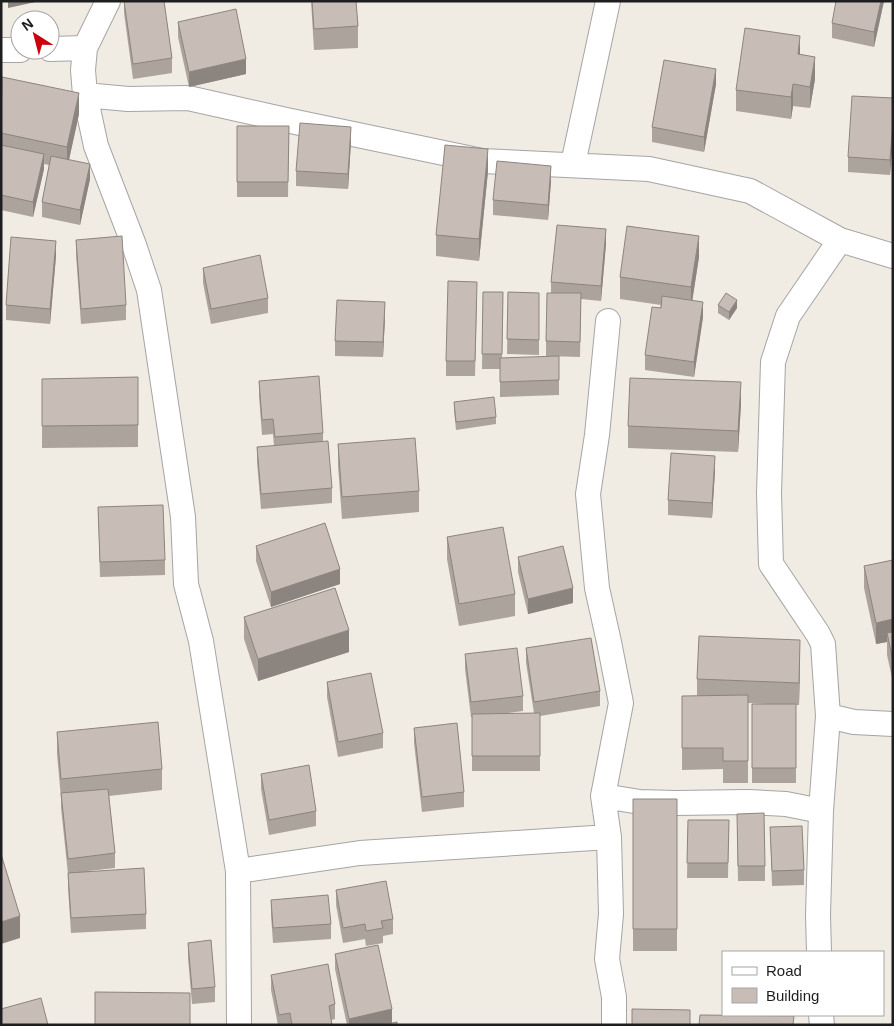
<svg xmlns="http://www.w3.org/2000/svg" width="894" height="1026" font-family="Arial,sans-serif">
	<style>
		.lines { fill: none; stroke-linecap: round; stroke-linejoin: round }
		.minor-casing { stroke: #a5a5a5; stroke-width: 26 }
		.minor { stroke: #fff; stroke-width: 24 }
		.wall { fill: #aca39d }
		.shaded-wall { fill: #8c847f }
		.building { fill: #c8bdb6; stroke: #8c847f }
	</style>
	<rect width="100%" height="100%" fill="#f0ebe3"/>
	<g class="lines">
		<defs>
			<path id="minor" d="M108,1l-23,47 -2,22 2,25 11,51 38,99 15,45 34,227 3,67 15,57 37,230 1,154
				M50,49l35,-1
				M1,50h19
				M85,95l43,4 60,-1 98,22 196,41 167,8 101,22 90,49 53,16
				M573,164l35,-163
				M828,716l-5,-72 -5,-10 -47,-70 -2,-71 4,-131 15,-46 52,-76
				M603,796l18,-93 -12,-61 -12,-54 -9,-94 9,-59 11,-114
				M609,837l2,77 -4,45 7,38v28
				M238,871l122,-18 249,-16 -6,-41 37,6 35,1 73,-1 38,2 35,7 7,-95 26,6 39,2
				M819,952l-1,-37 3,-104
				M821,1015l1,10"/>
		</defs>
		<use href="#minor" class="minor-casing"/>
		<use href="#minor" class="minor"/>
	</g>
	<path class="wall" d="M124,1h40l8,57v15l-39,6 -9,-66z
		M311,1h45l2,25v22l-44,2z
		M884,1l-10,46 -42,-9v-15z
		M178,22l68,52 -57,13 -11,-50z
		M800,55l15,24 -5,29 -17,-2 -2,13 -55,-8v-21z
		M1,79l78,35 -10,45 21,20 -10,46 -38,-8v-15l7,-37 -5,-1v5l-11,48 -32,-7z
		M716,84l-12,68 -52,-10v-15z
		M893,98v39l-3,38 -42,-3v-15z
		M237,126h52l-1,71h-51z
		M351,142l-3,47 -52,-3v-15z
		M488,171l-9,90 -43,-5v-21z
		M551,181l-3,39 -55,-5v-15z
		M76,240l50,65v15l-45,4 -5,-69z
		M606,244l-5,57 -20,-2 -1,58 -34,-1v-15l5,-48v-11z
		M56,256l-6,68 -44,-4v-15z
		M699,257l-7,44 11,16 -9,60 -49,-7v-15l16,-50 -41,-6v-22z
		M203,268l65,30v15l-57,11 -8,-41z
		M483,292h20l-1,66 57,22v15l-59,2v-28h-18z
		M508,292l31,1v62l-32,-1z
		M477,297l-2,79h-29v-15z
		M718,305l19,3 -8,12 -11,-7z
		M385,317l-2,40 -48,-1v-15z
		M138,377v70l-96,1v-69z
		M259,381l64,52v9l9,46v15l-71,6 -4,-47v-15l17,-1 -1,-12 -11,1 -3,-39z
		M454,402l42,15v7l-40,6 -2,-20z
		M741,404l-3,48 -110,-4v-22z
		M338,444l81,47v21l-77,7 -4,-53z
		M715,471l-3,47 -44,-3v-15z
		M98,507l67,53v15l-65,2z
		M447,537l68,57v22l-56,10 -12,-67z
		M256,546l84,38 -69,23 -15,-46z
		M518,557l55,46 -45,11 -10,-42z
		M893,560v122l-6,-27v-13l-11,2 -12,-56v-22z
		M244,617l105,35 -91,29 -14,-42z
		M526,648l74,43v15l-60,10v55h-68v-54h-1l-6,-48v-15l58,42v15l-22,3 33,-1 -8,-50z
		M800,661l-1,44h-3v78h-44v-79h16l-20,-1v80h-25v-14l-41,1v-74h15v-17z
		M327,682l56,51v15l-45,9 -11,-60z
		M414,728l50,64v15l-42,5 -8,-69z
		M57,732l105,37v21l-53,6 6,57v15l-27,3 58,43v15l-75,4 -3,-45v-14l-7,-66v-10l-4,-44z
		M261,774l55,37v15l-47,9 -8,-46z
		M633,799h44v152h-44z
		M688,820h41l-1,58h-41z
		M770,827l34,43v15l-32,1z
		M737,829l28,37v15h-27z
		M336,890l57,29v15l-10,2v7l-17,3 -1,-7 -22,4 -7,-38z
		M271,900l60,24v15l-58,4 -2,-28z
		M188,943l27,44v15l-23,2 -4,-46z
		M335,954l57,69 5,2h-50l-12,-56z
		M271,975l64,29v15l-4,1 1,5h-54l-7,-35z"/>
	<path class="shaded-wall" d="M8,1h32l-32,7z
		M881,1h3l-10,46v-15z
		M800,36v21l-2,-3z
		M815,57v22l-5,29v-21z
		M246,59v15l-57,13v-15z
		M716,69v15l-12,68v-15z
		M793,84v22l-2,13v-22z
		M79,93v21l-12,55v-22z
		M893,122v15l-3,38v-15z
		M351,127v15l-3,47v-15z
		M488,149v22l-9,90v-22z
		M44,154v15l-11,48v-15z
		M90,164v15l-10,46v-15z
		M551,166v15l-3,39v-15z
		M606,229v15l-5,57v-15z
		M699,236v21l-8,52v-22z
		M56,241v15l-6,68v-15z
		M737,300v8l-8,12v-8z
		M385,302v15l-2,40v-15z
		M703,302v15l-9,60v-15z
		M741,382v22l-3,48v-21z
		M715,456v15l-3,47v-15z
		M340,569v15l-69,23v-15z
		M573,588v15l-45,11v-15z
		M893,619v22l-6,-8v9l-11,2v-21z
		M349,630v22l-91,29v-22z
		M800,640v21l-1,44v-22z
		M20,916v22l-19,6v-22z
		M392,1009v15l-43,1v-6z"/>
	<path class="building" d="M124,1h40l8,57 -39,6z
		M312,1h44l2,25 -44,3z
		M836,1h45l-7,31 -42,-9z
		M236,9l10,50 -57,13 -11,-50z
		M745,28l55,8 -2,18 17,3 -5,30 -17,-3 -2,13 -55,-7z
		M664,60l52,9 -12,68 -52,-10z
		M2,77l77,16 -12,54 -66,-14z
		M852,96l41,2v24l-3,38 -42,-3z
		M300,123l51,4 -3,47 -52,-3z
		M237,126h52l-1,56h-51z
		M1,145l43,9 -11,48 -32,-7z
		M445,145l43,4 -9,90 -43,-4z
		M51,156l39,8 -10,46 -38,-8z
		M497,161l54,5 -3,39 -55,-5z
		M557,225l49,4 -5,57 -50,-4z
		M627,226l72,10 -8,51 -71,-10z
		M122,236l4,69 -45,4 -5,-69z
		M11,237l45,4 -6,68 -44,-4z
		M260,255l8,43 -57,11 -8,-41z
		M448,281l29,1 -2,79h-29z
		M483,292h20l-1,62h-20z
		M508,292l31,1v47l-32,-1z
		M547,293h34l-1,49 -34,-1z
		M726,293l11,7 -8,12 -11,-7z
		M662,296l41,6 -9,60 -49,-7 7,-48 9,1z
		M337,300l48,2 -2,40 -48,-1z
		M559,356v24l-59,2v-24z
		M319,376l4,57 -48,4 -2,-18 -11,1 -3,-39z
		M138,377v48l-96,1v-47z
		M630,378l111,4 -3,49 -110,-5z
		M494,397l2,20 -40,5 -2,-20z
		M415,438l4,53 -77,6 -4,-53z
		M328,441l4,47 -71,6 -4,-47z
		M671,453l44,3 -3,47 -44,-3z
		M163,505l2,55 -65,2 -2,-55z
		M325,523l15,46 -69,23 -15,-46z
		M503,527l12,67 -56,10 -12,-67z
		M563,546l10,42 -45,11 -10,-42z
		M893,560v59l-17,4 -12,-57z
		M335,588l14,42 -91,29 -14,-42z
		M893,632v29l-6,-28z
		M699,636l101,4 -1,43 -102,-4z
		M591,638l9,53 -66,11 -8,-54z
		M517,648l6,48 -52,6 -6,-48z
		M371,673l12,60 -45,9 -11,-60z
		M748,695v66h-25v-13h-41v-52z
		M752,704h44v64h-44z
		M540,713v43h-68v-42z
		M158,722l4,47 -101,10 -4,-47z
		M457,723l7,69 -42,5 -8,-69z
		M309,765l7,46 -47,9 -8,-46z
		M108,789l7,64 -47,6 -7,-66z
		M633,799h44v130h-44z
		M764,813l1,53h-27l-1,-52z
		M688,820h41l-1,43h-41z
		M802,826l2,44 -32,1 -2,-44z
		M1,854l19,62 -19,6z
		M144,868l2,46 -75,4 -3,-45z
		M386,881l7,38 -12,2 2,7 -17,3 -1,-7 -22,4 -7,-38z
		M328,895l3,29 -58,4 -2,-28z
		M211,940l4,47 -23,2 -4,-46z
		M378,945l14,64 -43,10 -14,-65z
		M328,964l7,40 -6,2 3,19h-40l-2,-12 -11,2 -8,-40z
		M95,992l95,1v32h-95z
		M41,998l7,27h-47v-16z
		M632,1009l58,1v15h-58z
		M700,1015l94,1 -1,9h-94z
		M397,1022v3h-14z"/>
	<rect width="894" height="1026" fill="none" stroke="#1e1e1e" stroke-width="5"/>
	<rect x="722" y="951" width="162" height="65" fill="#ffffff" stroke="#a5a5a5"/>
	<rect x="732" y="967" width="25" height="8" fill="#ffffff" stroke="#a5a5a5"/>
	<text x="766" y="976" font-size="15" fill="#1e1e1e">Road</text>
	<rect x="732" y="988" width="25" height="15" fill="#c8bdb6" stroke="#a5a5a5"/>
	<text x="766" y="1001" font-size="15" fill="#1e1e1e">Building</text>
	<g transform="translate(35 35) rotate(324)"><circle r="24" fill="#ffffff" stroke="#a5a5a5"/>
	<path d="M0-4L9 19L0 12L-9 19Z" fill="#cc000a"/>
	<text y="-8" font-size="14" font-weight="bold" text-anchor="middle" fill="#1e1e1e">N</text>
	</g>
</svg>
